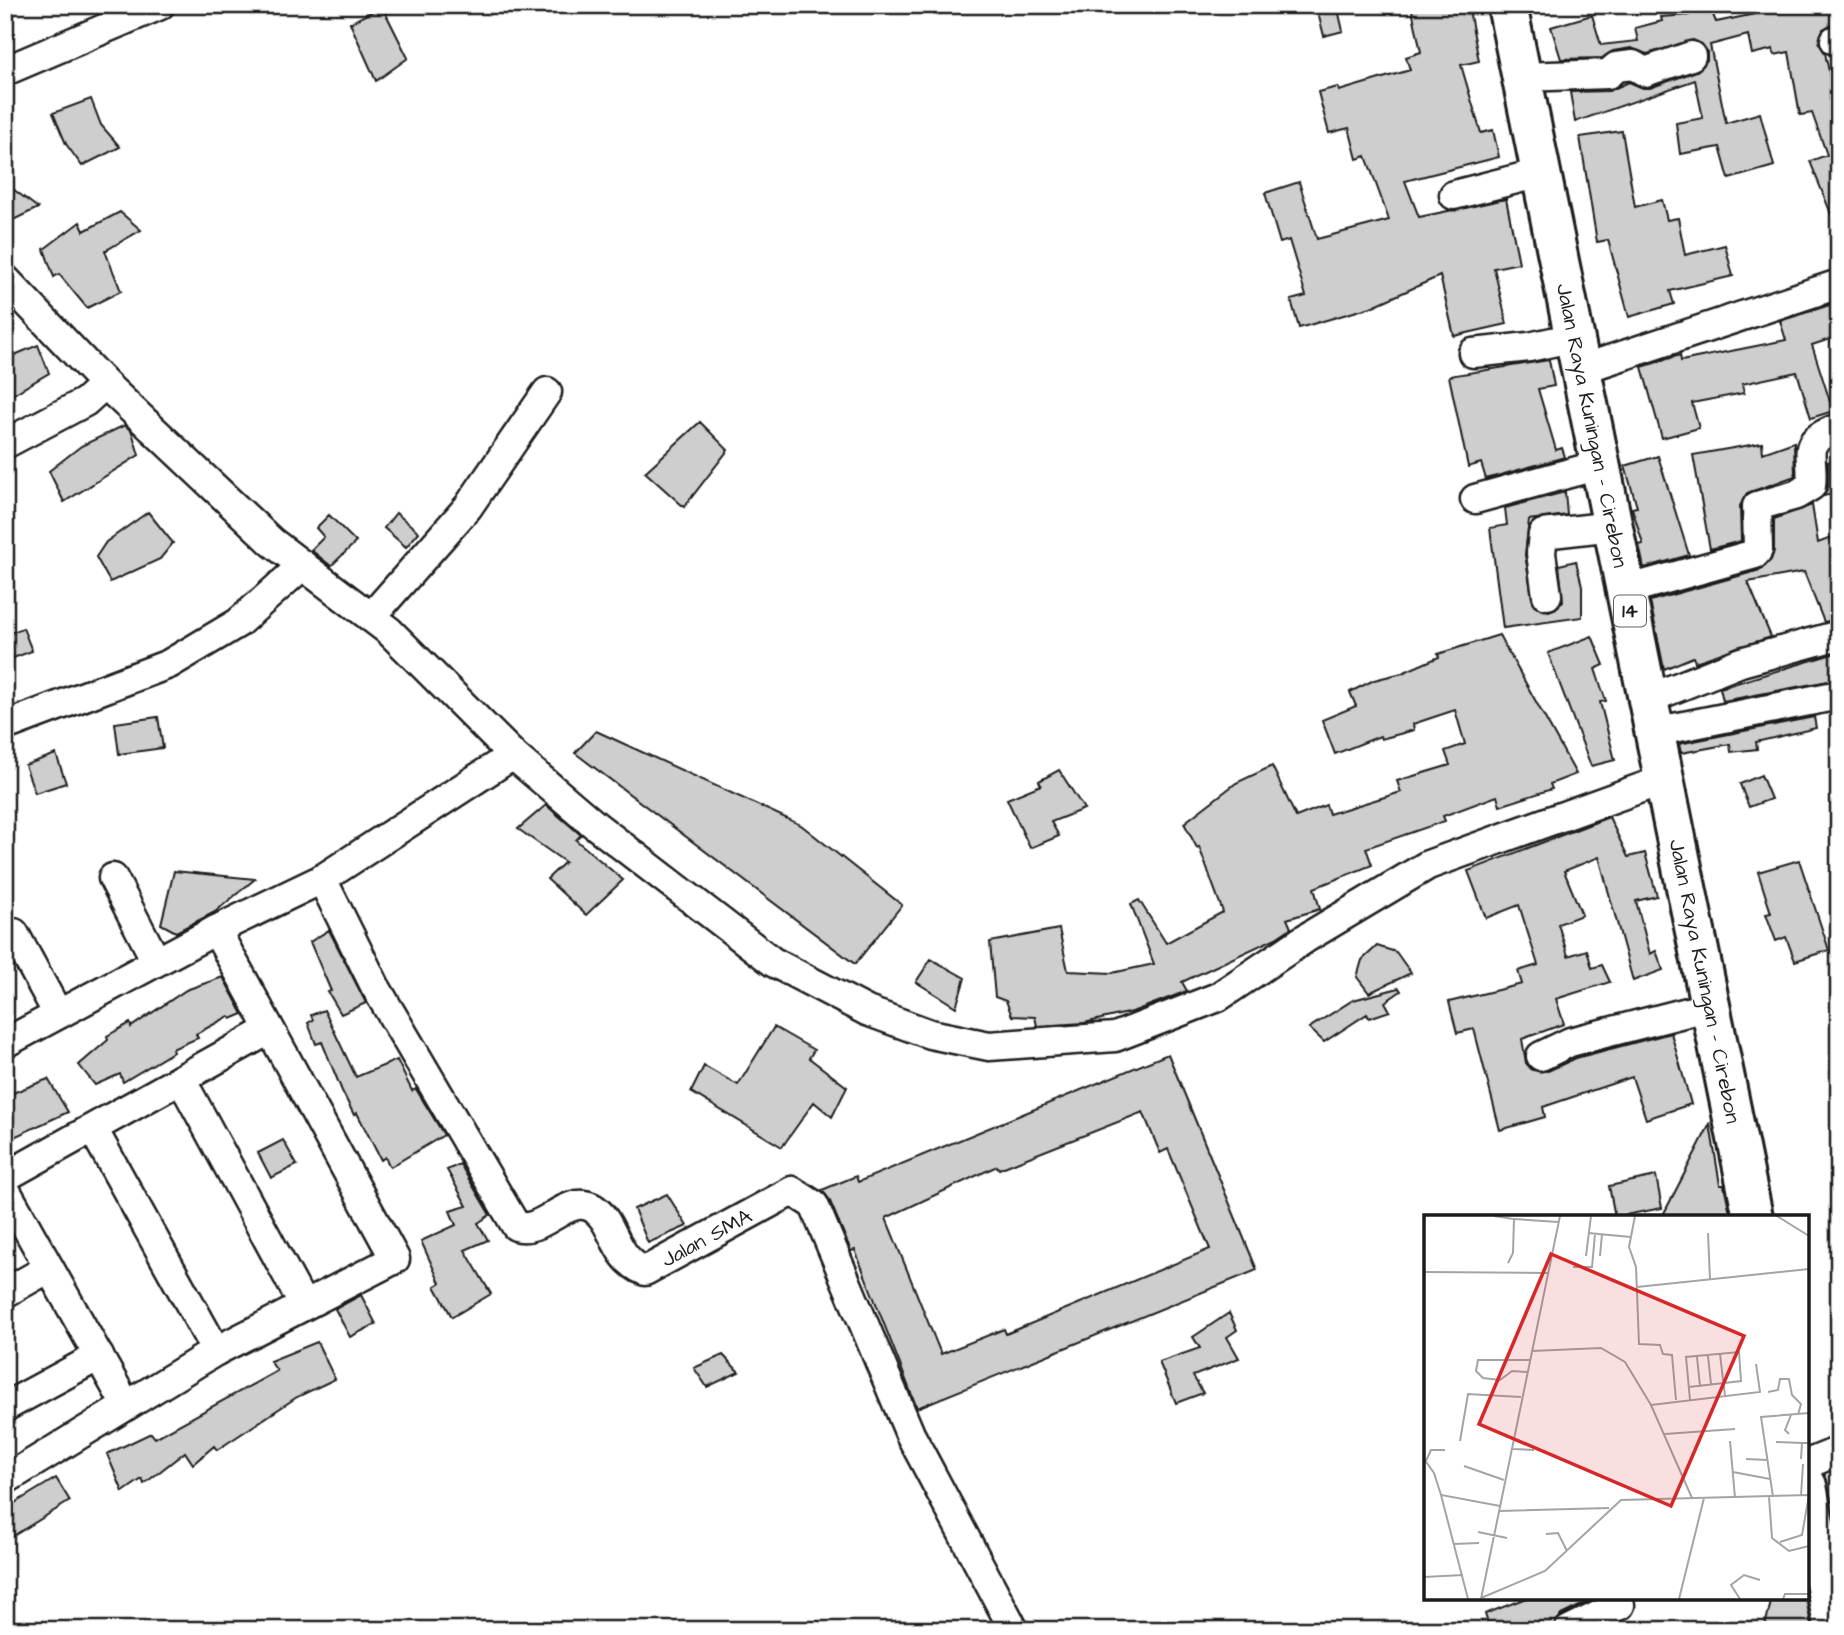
<svg xmlns="http://www.w3.org/2000/svg" width="1844" height="1635" font-family="'Architects Daughter',sans-serif">
	<style>
		.building { fill: #cecece; stroke: #1c1c1c; stroke-width: 2; fill-rule: evenodd }
		.lines { fill: none; stroke-linecap: round; stroke-linejoin: round }
		.minor-casing { stroke: #1c1c1c; stroke-width: 33 }
		.highway-casing { stroke: #1c1c1c; stroke-width: 44 }
		.minor { stroke: #fff; stroke-width: 28 }
		.highway { stroke: #fff; stroke-width: 38 }
		.labels { text-anchor: middle; dominant-baseline: central; stroke-width: 5; stroke-linejoin: round; paint-order: stroke }
		.shield { fill: #fff; stroke: #606060; stroke-width: 2 }
		.shield-label { font-size: 19px; font-weight: bold; fill: #1c1c1c }
		.street-label { font-size: 21px; fill: #1c1c1c; stroke: #fff }
		.inset-road { fill: none; stroke: #a4a4a4; stroke-width: 2 }
		.view { fill: #d62828; fill-opacity: 0.15; stroke: #d62828; stroke-width: 3.5 }
		.inset-edge { fill: none; stroke: #1c1c1c; stroke-width: 3.5 }
	</style>
	<rect width="100%" height="100%" fill="#fff"/>
	<filter id="ink" filterUnits="userSpaceOnUse"><feTurbulence type="fractalNoise" baseFrequency=".0143" numOctaves="2"/><feDisplacementMap in="SourceGraphic" scale="14" xChannelSelector="R" yChannelSelector="G"/><feConvolveMatrix kernelMatrix="1 2 1 2 8 2 1 2 1" color-interpolation-filters="sRGB"/></filter>
	<g filter="url(#ink)">
		<path class="building" d="M1316,5h21l6,26 -19,5z
			M1411,5h57l11,56 -18,4 20,68 12,-3 6,27 -94,24 14,36 87,-18 13,64 -25,5 13,56 -53,12 -14,-60 -69,31 -72,21 -8,-28 15,-4 -17,-56 -9,3 -15,-50 34,-11 18,57 72,-19 -23,-64 -9,3 -8,-31 -20,5 -11,-41 20,-5 1,4 71,-21 -4,-13 15,-5z
			M1698,5h11l7,17 49,-10 -1,-7h75v18l-16,6 -4,14 6,10 14,65v116l-29,-73 17,-6 -15,-42 -12,2 -11,-63 -15,3 -1,-6 -21,5 -4,-19 -38,10 16,78 34,-10 14,53 -45,13 -9,-32 -40,7 -4,-31 27,-5 -8,-38 -120,42 -5,-30 39,-1 20,-9 14,6h7l47,-17 10,-11v-9l-5,-7 -9,-4 -46,14 -16,-6 -18,3 -11,7 -41,1 -10,-32 41,-12 9,30 37,-4 -3,-13 27,-7 -1,-4 28,-2 -2,-7z
			M382,6l26,52 -32,23 -26,-58z
			M91,99l10,26 19,22 -38,19 -16,-22 -13,-31z
			M1622,131l13,76 27,-7 5,20 11,-2 7,37 40,-10 8,31 -63,15 4,13 -45,13 -21,-77 -11,2 -17,-105z
			M5,183l33,25 -33,16z
			M120,212l21,18 -36,21 16,40 -34,17 -28,-34 -5,3 -10,-28 36,-27 4,9z
			M1839,302v49l-5,1 -4,-13 -18,6 21,66 -22,7 -14,-46 -55,12 2,9 -52,10 7,25 -37,10 -20,-71 38,-12 1,6 105,-21 -6,-19z
			M38,345l11,28 -44,26v-40z
			M1549,360l5,26 -16,3 18,61 6,-2 3,9 -79,22 -5,-16 -13,4 -19,-91z
			M700,422l28,28 -44,57 -39,-35z
			M125,425l7,7 7,23 -75,47 -15,-31 32,-25z
			M1794,442l1,34 -48,17 -7,13 1,35 -31,8 -17,-94 69,-12 1,10z
			M1658,456l31,99 -45,13 -5,-23 4,-1 -11,-36 5,-1 -12,-41z
			M1839,459v33l-15,4 4,-9v-25z
			M1565,492l2,23 -38,5 -4,35 9,50 15,6 8,-3 6,-7 -4,-36 17,-4 6,25v31l-79,11 -13,-100 17,-3 -2,-17z
			M1812,505l6,38 21,-8v84l-15,3 -20,-50 -56,10 23,55 -76,25 -2,-5 -29,12 -14,-68 110,-31 11,-10 3,-10v-31z
			M148,512l25,31 -13,16 -50,23 -14,-25 10,-15z
			M396,513l23,19 -13,15 -22,-19z
			M329,515l27,27 -25,24 -20,-16 13,-13 -8,-9z
			M23,628l9,23 -27,10v-26z
			M1499,635l77,139 -26,10 2,5 -52,17 -3,-10 -54,20 2,5 -79,27 6,17 -58,23 6,21 -33,10 4,9 -15,10 -94,44 5,9 -55,21 -48,11 -47,3 -2,-9 -23,-1 -6,-15 -11,-4 -5,-55 69,-13 9,42 44,2 42,-9 -23,-60 8,-4 27,43 57,-31 -24,-65 -2,1 -13,-25 52,-40 36,-17 24,51 30,-12 3,9 72,-22 -4,-11 53,-16 -5,-14 20,-7 -10,-34 -42,14 1,6 -33,9 -1,-3 -45,18 -13,-34 34,-14 -6,-14 24,-12 28,-7 37,-16 -1,-3z
			M1592,636l12,29 -9,4 11,32 -6,1 15,58 -24,6 -43,-113z
			M1839,652v27l-116,22 -3,-13z
			M158,717l5,31 -44,6 -4,-31z
			M1814,717l2,11 -60,14 1,7 -26,3 -1,-8 -49,9 -2,-9z
			M596,731l205,94 101,80 -47,59 -280,-211z
			M56,754l10,29 -31,10 -10,-28z
			M1059,770l25,39 -33,13 8,14 -29,12 -23,-49 34,-14 -2,-4z
			M1761,775l10,24 -22,8 -9,-23z
			M546,805l35,30 -5,5 47,40 -37,35 -39,-36 18,-17 -47,-33z
			M1609,817l19,40 17,-4 12,43 -21,5 14,53 6,-3 7,19 -30,11 -34,-124 -35,14 18,44 -24,9 10,32 19,-6 5,18 10,-3 8,17 -54,17 8,25 -42,15 4,24 6,7 16,1 28,-13 95,-25 20,71 -45,15 -14,-42 -89,30 2,10 -45,13 -26,-101 -17,4 -8,-31 73,-18 -4,-13 20,-6 -19,-60 -33,13 -18,-47z
			M1799,860l30,90 -34,11 -9,-24 -10,4 -10,-27 5,-1 -13,-41z
			M174,871l81,8 -40,33 -39,20 -15,-8z
			M329,930l37,73 -25,11 -13,-22 3,-1 -21,-49z
			M1377,946l19,6 15,21 -42,20 -12,-16 5,-17z
			M931,959l34,19 -9,29 -40,-25z
			M223,977l20,37 -12,5 -2,-3 -33,18 2,4 -26,11 1,3 -50,30 -3,-8 -25,11 -16,-20 29,-25 -1,-4 23,-13 1,4 55,-37z
			M1399,988l2,3 -16,11 5,9 -21,7 -2,-4 -43,28 -15,-14 44,-28z
			M324,1010l32,67 41,-17 15,31 4,-2 28,46 -54,32 -5,-10 -4,3 -24,-47 -3,2 -12,-24 -20,-49 -6,2 -8,-21 5,-3 -2,-5z
			M774,1027l40,23 -5,8 38,29 -15,30 -18,-15 -32,45 -91,-55 13,-26 34,19z
			M1168,1054l89,216 -340,138 -62,-158 -4,1 -22,-52 -7,-9 34,-14 2,6zM1143,1112l17,41 8,-4 42,100 -204,85 -2,-5 -63,25 -55,-136 111,-52 2,3z
			M48,1079l20,33 -56,26 -7,-15v-27z
			M1710,1124l10,61h4l7,32h-69z
			M283,1140l14,25 -26,13 -13,-25z
			M460,1164l30,51 -12,8 10,17 -23,10 26,44 -39,23 -17,-31 5,-3 -19,-42 35,-16 -6,-14 17,-5 -20,-36z
			M1656,1176l6,32 -47,9 -6,-31z
			M667,1194l20,32 -39,17 -14,-34z
			M361,1295l15,29 -26,13 -15,-28z
			M1229,1313l8,17 -10,7 12,21 -46,18 10,17 -27,10 -17,-41 41,-14 -7,-11z
			M317,1342l18,37 -38,18 -80,53 -3,-4 -21,18 -8,-12 -41,32 -2,-5 -19,13 -16,-38 44,-21 4,5 122,-67 -7,-10z
			M723,1355l16,17 -32,15 -13,-19z
			M56,1478l14,23 -65,40v-32z
			M1526,1598h70l-35,17 -9,15h-62l-5,-16z
			M1772,1598h34l6,32h-48z"/>
		<g class="lines">
			<defs>
				<g id="minor">
					<path d="M1835,40l4,-1"/>
					<path d="M5,71l155,-66"/>
					<path d="M1521,77l87,-3 8,-7 17,-2 12,7 46,-16"/>
					<path d="M1454,195l86,-22"/>
					<path d="M5,279l100,105 167,158 117,89 124,124 82,70 178,137 94,49 63,23 59,12 126,-9 103,-40 88,-59 122,-73 235,-85"/>
					<path d="M1473,353l56,-6 46,-10"/>
					<path d="M1582,369l257,-85"/>
					<path d="M5,444l80,-42 20,-18"/>
					<path d="M1475,499l124,-34"/>
					<path d="M1626,590l129,-36 3,-4 -1,-44 39,-11 15,-9c4,-33 -14,-44 28,-58"/>
					<path d="M1547,595l-6,-42 2,-19 70,-8"/>
					<path d="M371,617l97,-110 79,-115"/>
					<path d="M1648,699l93,-37 98,-27"/>
					<path d="M5,726l164,-62 69,-41 65,-58"/>
					<path d="M1654,732l185,-37"/>
					<path d="M113,878l43,83"/>
					<path id="s1" d="M322,879l53,107 141,240c26,9 50,-31 75,-19 24,12 21,51 54,64l147,-80 22,14 96,229 104,196"/>
					<path d="M14,933l44,81"/>
					<path d="M5,1043l211,-113 106,-51 191,-124"/>
					<path d="M1541,1056l29,-14 141,-36"/>
					<path d="M181,1079l122,225"/>
					<path d="M93,1129l123,222"/>
					<path d="M5,1177l264,-147"/>
					<path d="M5,1189l121,216"/>
					<path d="M5,1293l44,-25"/>
					<path d="M5,1407l94,-51"/>
					<path d="M1807,1464l32,-13"/>
					<path d="M5,1480l211,-129 179,-92 -179,-329"/>
					<path d="M1569,1630l51,-25"/>
				</g>
				<g id="highway">
					<path id="s2" d="M1507,5l246,1212"/>
					<path d="M1807,1486l27,144"/>
				</g>
			</defs>
			<use href="#minor" class="minor-casing"/>
			<use href="#highway" class="highway-casing"/>
			<use href="#minor" class="minor"/>
			<use href="#highway" class="highway"/>
		</g>
	</g>
	<g class="labels">
		<rect class="shield" x="1614" y="595.5" width="32" height="31" rx="5"/>
		<g class="shield-label">
			<text x="1630" y="611">14</text>
		</g>
		<g class="street-label">
			<text stroke="none"><textPath href="#s2" startOffset="429">Jalan Raya Kuningan - Cirebon</textPath></text>
			<text stroke="none"><textPath href="#s2" startOffset="996">Jalan Raya Kuningan - Cirebon</textPath></text>
			<text stroke="none"><textPath href="#s1" startOffset="634">Jalan SMA</textPath></text>
		</g>
	</g>
	<g transform="translate(1424 1215)">
		<rect width="385" height="385" fill="#fff"/>
		<path class="inset-road" d="M70,1l20,3 -1,34 -5,10M211,1l-6,31 7,20 3,77 21,1 3,9 9,1 4,45M353,1l32,20M90,4l44,3M164,18l43,4M284,18l2,47M162,41l5,-40M176,41l2,-22M149,52h19l3,-33M0,57l124,1M213,72l172,-18M108,136l69,-3 24,14 26,43 41,93M296,139l5,42M284,141l3,28M273,142l3,29M103,157l-15,-1 -12,9 -17,-2 -7,-7 2,-11h52M265,172l52,-6 -2,-29 -53,5 4,43M344,177l10,-2 2,-11h9l3,16 9,9 -3,11M227,190l109,-13 -4,-28M241,219l70,-5M365,219l-4,-4 6,-15M36,226l8,-47 53,3M306,226l5,57M352,227l26,1M89,234l21,1M0,244l10,14 7,22 59,11M322,244l21,1M377,244l1,-16h7M2,246l5,-11h14M40,251l40,14M309,257l37,7M17,280l27,104M377,281l2,-32M345,282l3,41 17,13 20,-5M349,282l-12,-80 48,-4M76,296l109,-3M54,317l29,6M122,319l12,-1 9,18M29,329l26,-1M0,362l39,-2M57,383l64,-27 76,-71 188,-5 -7,40 -22,7M57,384l79,-383M255,384l25,-101M316,384l-9,-14 13,-10 16,5M359,384l2,-5h24"/>
		<path class="view" d="M127,39l193,82 -73,170 -192,-82z"/>
		<rect width="385" height="385" class="inset-edge"/>
	</g>
	<rect width="1844" height="1635" fill="none" stroke="#fff" stroke-width="28"/>
	<rect x="14" y="14" width="1816" height="1607" fill="none" stroke="#1c1c1c" stroke-width="2.5" filter="url(#ink)"/>
</svg>
